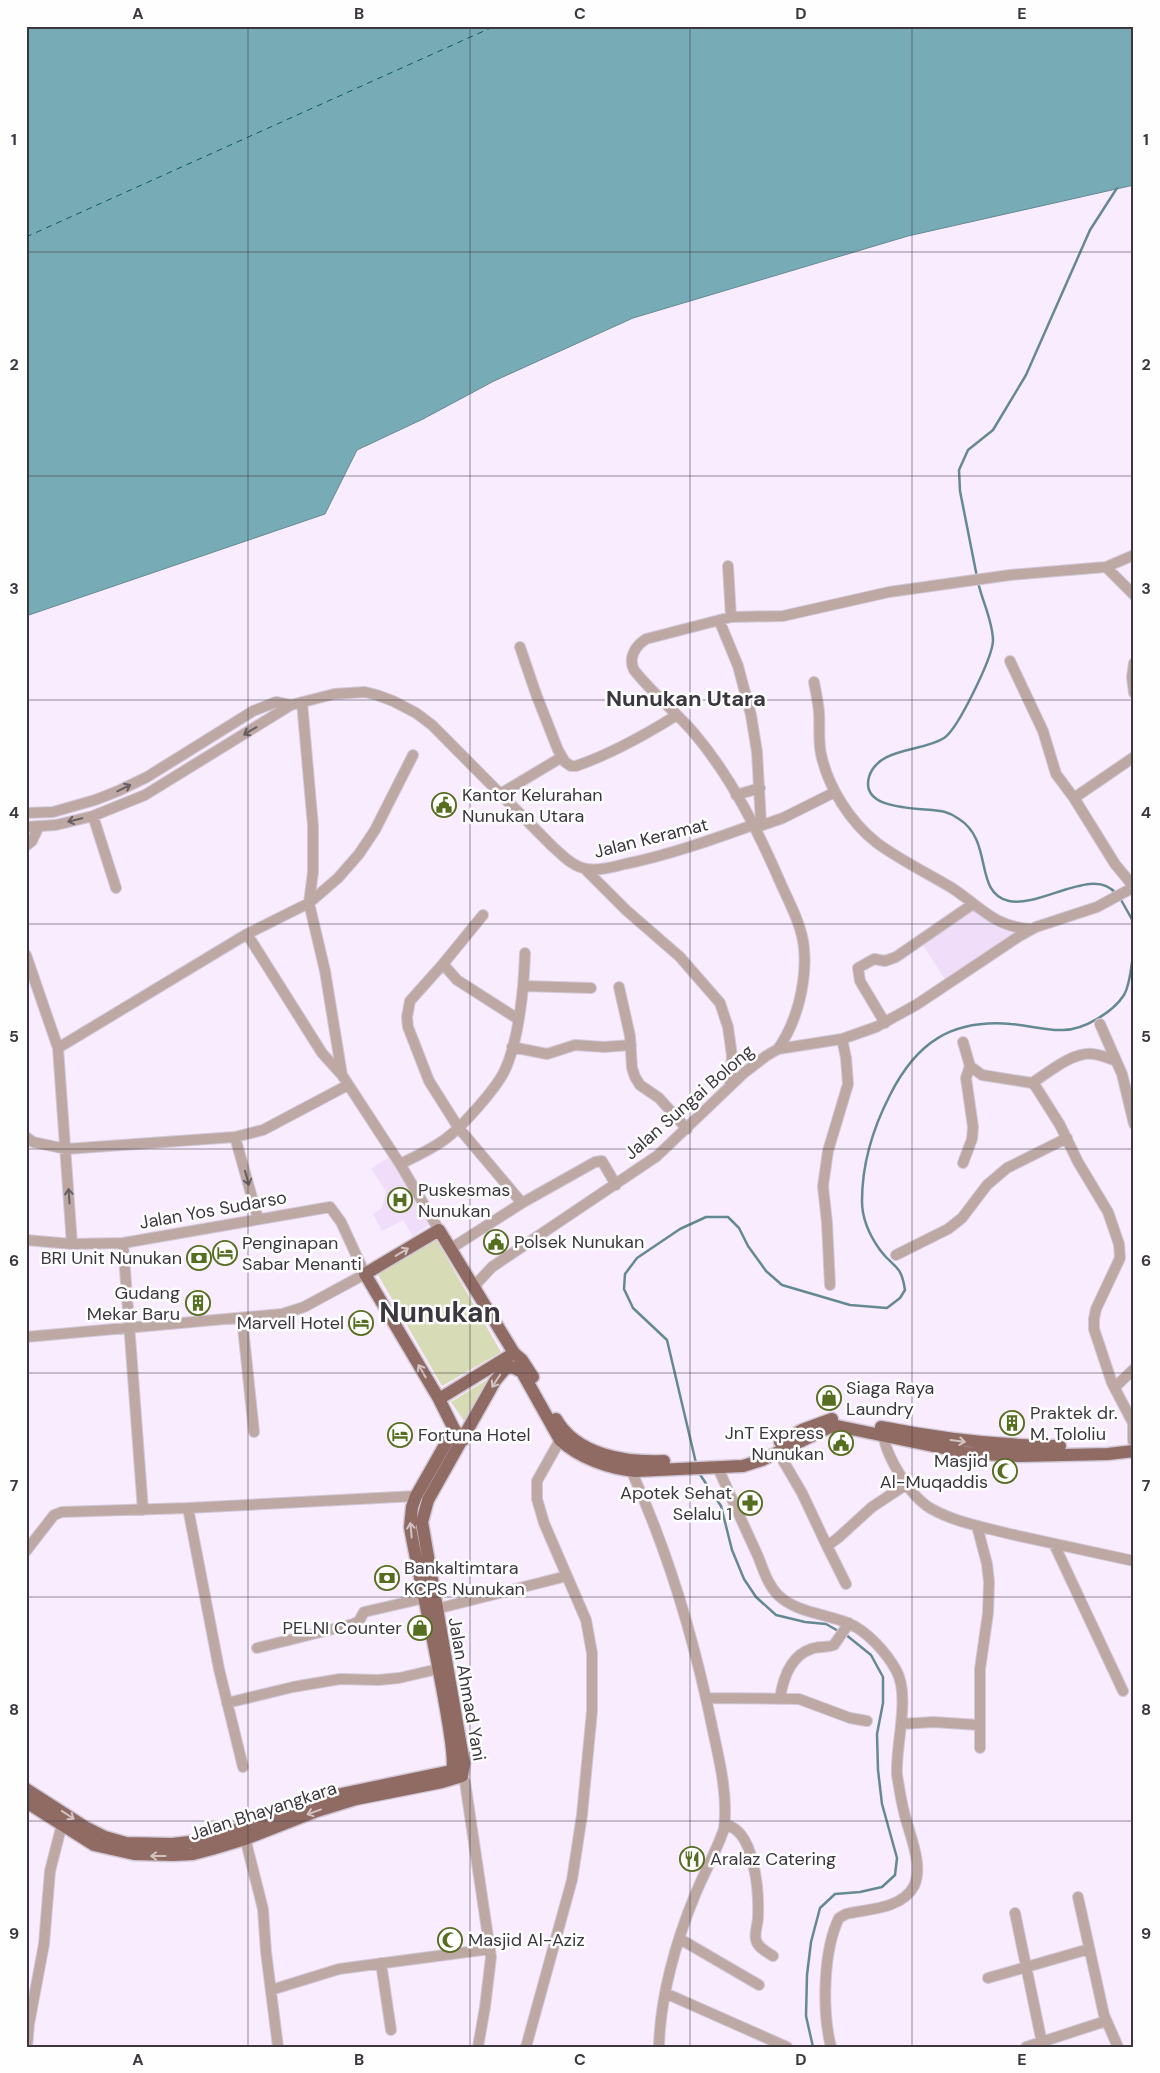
<svg xmlns="http://www.w3.org/2000/svg" width="1160" height="2073" font-family="'DM Sans',sans-serif">
	<style>
		.built { fill: #efddf9 }
		.green { fill: #d7dcb6 }
		.water { fill: #77acb7; stroke: #658993 }
		.lines { fill: none; stroke-linecap: round; stroke-linejoin: round }
		.stream { stroke: #658993; stroke-width: 2.5 }
		.ferry { stroke: #0d5865; stroke-width: 1; stroke-dasharray: 6 5; stroke-linecap: butt }
		.minor-casing { stroke: #d2c8d8; stroke-width: 12 }
		.major-casing { stroke: #d2c8d8; stroke-width: 15 }
		.minor { stroke: #bda8a4; stroke-width: 10 }
		.major { stroke: #8f6b64; stroke-width: 12 }
		.oneway { stroke: #695f62 }
		.oneway2 { stroke: #d2c3c0 }
		.grid { fill: none; stroke: #3c373f; stroke-width: 1; stroke-opacity: 0.55 }
		.labels { text-anchor: middle; dominant-baseline: central; stroke-width: 5; stroke-linejoin: round; paint-order: stroke }
		.poi-label { font-size: 18px; fill: #3c373f; stroke: #fefefe; text-anchor: start }
		.street-label { font-size: 18px; fill: #3c373f; stroke: #fefefe }
		.district-label { font-size: 22px; font-weight: bold; fill: #3c373f; stroke: #fefefe }
		.town-label { font-size: 28px; font-weight: bold; fill: #3c373f; stroke: #fefefe }
		.neatline { fill: none; stroke: #3c373f; stroke-width: 2 }
		.grid-label { font-size: 16px; text-anchor: middle; font-weight: bold; fill: #3c373f }
	</style>
	<rect width="100%" height="100%" fill="#f8ecfe"/>
	<path class="built" d="M974,907l47,24 -75,50 -25,-39z
		M390,1157l40,67 -17,12 -10,-16 -21,11 -9,-17 9,-6 4,-16 -15,-24z"/>
	<path class="green" d="M436,1239l65,113 -59,34 -65,-113z
		M493,1376l-29,45 -13,-19z"/>
	<path class="water" d="M26,26h1108v159l-226,51 -275,82 -139,63 -71,38 -66,31 -32,64 -299,102z"/>
	<g class="lines">
		<path class="stream" d="M977,577l-17,-86 -1,-21 9,-20 25,-20 33,-55 64,-145 27,-42
			M978,582c4,19 15,39 15,59 -1,17 -35,88 -49,97 -21,14 -66,9 -75,39 -10,36 57,30 76,35 4,1 10,4 14,7 35,22 14,74 50,82 31,7 86,-36 107,-7
			M1120,898l14,25
			M696,1463l-29,-123 -34,-32 -9,-19 1,-15 12,-16 43,-29 26,-12h22l11,11 9,18 18,25 16,14 68,20 37,3 13,-10 5,-8c-4,-27 -11,-21 -25,-40 -10,-14 -18,-32 -18,-49 0,-37 11,-73 28,-106 26,-52 61,-76 121,-71 17,1 35,7 52,6 21,0 50,-18 61,-35 7,-12 7,-31 10,-45
			M699,1473l22,33 11,44 12,29 12,18 20,18 29,7 21,2 14,8
			M813,2047l-7,-31 1,-41 4,-33 9,-34 15,-14 25,-2 22,-5 13,-12 2,-17 -15,-54 -4,-34 -1,-36 6,-31v-26l-12,-22 -26,-21"/>
		<path class="ferry" d="M26,237l469,-211"/>
		<defs>
			<path id="minor" d="M728,566l3,51
				M1106,567l28,28
				M719,620l19,46 13,49 6,37 4,71 -4,8
				M520,647l16,47 22,56 7,12 6,4h5c35,-12 69,-31 101,-51
				M1010,661l33,70 13,43 18,24 41,66 19,23
				M1134,663l-2,14 2,16
				M814,682c2,10 4,20 5,30 1,14 -1,28 2,42 7,33 29,68 56,89 23,17 50,30 75,45 29,19 42,39 79,41
				M302,702l11,124v46l-4,31 16,68 17,104 58,89 39,66
				M500,794l62,-37
				M736,795l24,-7
				M1074,798l60,-41
				M26,813l27,-1 42,-12 23,-9 29,-14 106,-66 23,-9 15,3
				M93,816l23,72
				M760,826l23,-8 52,-26
				M26,827l30,-2 37,-9 52,-21 146,-90 43,-11 31,-2 12,3 16,6 23,12 16,12 120,121c10,9 21,21 35,23 12,2 26,-2 38,-5 44,-9 86,-24 128,-39
				M26,846l6,-5 7,-15
				M585,869l41,41 54,47 40,46 8,24 4,29 -2,30
				M483,915l-40,49 -33,37 -3,16 1,10 21,54 29,46 64,76 73,-41 7,-1 14,24
				M247,934l75,119 19,21
				M26,955l32,93 14,196
				M443,964l14,16 61,39
				M523,986l68,2
				M619,987l11,49 2,32 3,9 5,8 19,13 28,31
				M885,1023l-25,-42 -2,-13 16,-9 11,2 11,-4 77,-53
				M1100,1024l22,50 12,50
				M963,1042l7,24 -4,12 7,49 -1,12 -9,24
				M512,1047l35,7 28,-9 29,2 27,-2
				M58,1048l189,-114 62,-31 29,-25 21,-24 16,-24 38,-75
				M778,1049c19,-27 29,-67 26,-101 -2,-22 -14,-44 -23,-64 -23,-53 -49,-106 -87,-151 -19,-22 -42,-40 -60,-63 -6,-12 1,-24 12,-31l85,-22 52,-1 106,-24 121,-17 96,-8 28,-12
				M970,1066l12,9 50,8 4,4 24,38 18,37 30,50 11,32 1,14 -24,51 -2,10v10l18,54 21,40v18
				M1032,1083c16,-10 41,-32 61,-29 8,1 16,4 23,7
				M26,1137l7,5 33,7 169,-12 28,-7 85,-45
				M235,1137l23,82
				M400,1164c15,-7 30,-14 44,-24 17,-12 50,-49 60,-68 15,-31 20,-85 21,-119
				M26,1240l46,4 51,-1 207,-36 11,15 24,52 -61,33 -22,7 -256,23
				M123,1243l20,267
				M450,1249l72,-46
				M896,1255l52,-26 14,-11 25,-33 20,-17 60,-30
				M830,1285l-3,-62 -4,-37 5,-35 20,-67 -2,-26 -4,-19
				M475,1290l3,-8 14,-15 165,-111 87,-83 22,-17 12,-7 64,-10 34,-12 40,-22 102,-68 18,-10 61,-20 37,-20
				M242,1318l12,114
				M1115,1387l19,-18
				M883,1431c1,23 27,65 47,77 24,14 53,19 80,26 41,9 82,18 124,27
				M778,1452l24,41 25,53 11,-8 34,-31 35,-23
				M631,1466v4c38,84 64,172 82,261 7,32 15,65 11,98 -8,23 -20,44 -29,66 -19,46 -35,102 -36,152
				M718,1468c13,29 26,58 39,86 6,14 10,30 21,41 17,17 48,19 70,28 19,8 38,29 48,47 15,26 -1,76 1,105 2,12 4,25 7,37 5,22 20,53 10,74 -12,23 -46,23 -68,28l-7,4c-16,33 -17,93 -8,129
				M188,1508l31,161 24,98
				M977,1526l10,38 2,18 -1,31 -8,56v79
				M1054,1544l69,147
				M827,1546l19,38
				M26,1551l28,-36 8,-3 126,-4 228,-12
				M436,1609l131,-33
				M257,1648l96,-24 6,-3 5,-9 61,-14
				M706,1698l93,1 51,19 17,3
				M780,1698c3,-19 10,-42 31,-49 7,-3 16,-1 23,-4l15,-22
				M227,1703l66,-16 47,-8 38,1 21,-2 39,-9
				M902,1724l31,-2 46,3
				M457,1771l8,11 26,175 -6,50 -7,40
				M725,1825c30,4 34,68 33,92 0,7 -4,16 -2,23 2,8 11,12 17,16
				M244,1834l19,75 3,43 12,95
				M1078,1897l26,118 14,32
				M1015,1913l27,130
				M680,1939l79,46
				M381,1963l10,67
				M988,1978l101,-29
				M271,1990l68,-21 151,-20
				M665,1993l122,54
				M27,2047l2,-23 15,-80 6,-73 12,-47
				M526,2047l46,-167 10,-65 10,-104v-58l-6,-33 -42,-97 -7,-24v-18l23,-41
				M1026,2047l80,-26"/>
			<path id="major" d="M439,1399l75,-46
				M556,1419c20,36 70,44 108,42
				M881,1427c60,12 118,19 179,19
				M463,1440l-9,-11 -15,-30 -74,-125 74,-44 75,123 8,7 11,17
				M780,1442l22,-12 30,-11
				M26,1789l59,38 20,10 21,6 46,1 35,-4 120,-43 124,-26c10,-15 -36,-211 -41,-244l2,-20 4,-11 38,-67
				M26,1802l68,43 40,9 39,1 20,-1 19,-5 33,-10 72,-28 39,-12 86,-17 20,-6 2,-13 -42,-241 6,-22 67,-119 10,-12 7,-2 10,5 38,68c19,18 50,29 76,31l107,-5 19,-6 66,-32 9,-2 130,27 53,3 88,-2 26,-3"/>
		</defs>
		<use href="#minor" class="minor-casing"/>
		<use href="#major" class="major-casing"/>
		<use href="#minor" class="minor"/>
		<use href="#major" class="major"/>
	</g>
	<defs><path id="oneway-shaft" d="M-6 0H5M1.5-3L5.5 0L1.5 3" fill="none" stroke-width="1.6" stroke-linecap="round" stroke-linejoin="round" transform="scale(1.25)"/></defs>
	<g class="oneway">
		<use href="#oneway-shaft" transform="translate(250 731) rotate(149)"/>
		<use href="#oneway-shaft" transform="translate(124 788) rotate(-26)"/>
		<use href="#oneway-shaft" transform="translate(75 820) rotate(167)"/>
		<use href="#oneway-shaft" transform="translate(247 1178) rotate(74)"/>
		<use href="#oneway-shaft" transform="translate(69 1196) rotate(-94)"/>
	</g>
	<g class="oneway2">
		<use href="#oneway-shaft" transform="translate(402 1252) rotate(-31)"/>
		<use href="#oneway-shaft" transform="translate(422 1371) rotate(-120)"/>
		<use href="#oneway-shaft" transform="translate(496 1381) rotate(123)"/>
		<use href="#oneway-shaft" transform="translate(958 1441) rotate(7)"/>
		<use href="#oneway-shaft" transform="translate(411 1530) rotate(-95)"/>
		<use href="#oneway-shaft" transform="translate(314 1812) rotate(160)"/>
		<use href="#oneway-shaft" transform="translate(68 1815) rotate(34)"/>
		<use href="#oneway-shaft" transform="translate(158 1856) rotate(-180)"/>
	</g>
	<path class="grid" d="M248,26v2021M470,26v2021M690,26v2021M912,26v2021M26,252h1108M26,476h1108M26,700h1108M26,924h1108M26,1149h1108M26,1373h1108M26,1597h1108M26,1821h1108"/>
	<defs>
		<symbol id="civic-ring" viewBox="-11 -11 22 22"><circle r="9.5" fill="#fefefe" stroke="#566e20" stroke-width="1.5"/><path d="M-.6-6.5H3V-4.5H.6V-3L4-1V1h2V6H-6V1h2V-1L-.6-3ZM-1.2 2.5V6h2.4V2.5Z" fill="#566e20"/></symbol>
		<symbol id="hospital-ring" viewBox="-11 -11 22 22"><circle r="9.5" fill="#fefefe" stroke="#566e20" stroke-width="1.5"/><path d="M-5-5h3v3.5h4V-5h3V5h-3V1.5h-4V5h-3Z" fill="#566e20"/></symbol>
		<symbol id="hotel-ring" viewBox="-11 -11 22 22"><circle r="9.5" fill="#fefefe" stroke="#566e20" stroke-width="1.5"/><path d="M-6-4.5h1.5V1H6V5H4.5V3h-9V5H-6ZM-4 0a1.8 1.8 0 1 1 3.6 0ZM.5 0V-2.5h3Q6-2.5 6 0Z" fill="#566e20"/></symbol>
		<symbol id="bank-ring" viewBox="-11 -11 22 22"><circle r="9.5" fill="#fefefe" stroke="#566e20" stroke-width="1.5"/><path d="M-6-4H6V4H-6ZM0-2.3a2.3 2.3 0 1 0 0 4.6a2.3 2.3 0 1 0 0-4.6Z" fill="#566e20"/></symbol>
		<symbol id="building-ring" viewBox="-11 -11 22 22"><circle r="9.5" fill="#fefefe" stroke="#566e20" stroke-width="1.5"/><path d="M-4-6H4V6H1V3H-1V6H-4ZM-2.5-4.3h1.7v1.8h-1.7ZM.8-4.3h1.7v1.8H.8ZM-2.5-1h1.7V.8h-1.7ZM.8-1h1.7V.8H.8Z" fill="#566e20"/></symbol>
		<symbol id="shop-ring" viewBox="-11 -11 22 22"><circle r="9.5" fill="#fefefe" stroke="#566e20" stroke-width="1.5"/><path d="M-5-2.5h2.3a2.7 3.5 0 0 1 5.4 0H5L5.5 6h-11ZM-1.5-2.5h3a1.5 2.3 0 0 0-3 0Z" fill="#566e20"/></symbol>
		<symbol id="mosque-ring" viewBox="-11 -11 22 22"><circle r="9.5" fill="#fefefe" stroke="#566e20" stroke-width="1.5"/><path d="M3.5-4.9A6 6 0 1 0 3.5 4.9A5 5 0 1 1 3.5-4.9Z" fill="#566e20"/></symbol>
		<symbol id="pharmacy-ring" viewBox="-11 -11 22 22"><circle r="9.5" fill="#fefefe" stroke="#566e20" stroke-width="1.5"/><path d="M-2-6h4v4h4v4h-4v4h-4v-4h-4v-4h4Z" fill="#566e20"/></symbol>
		<symbol id="restaurant-ring" viewBox="-11 -11 22 22"><circle r="9.5" fill="#fefefe" stroke="#566e20" stroke-width="1.5"/><path d="M-5-6h1v4h1v-4h1v4h1v-4h1v5L-1.5 .5V6h-2V.5L-5-1ZM5-6V6H3V1.5H1.5Q1.5-4 5-6Z" fill="#566e20"/></symbol>
	</defs>
	<g fill-rule="evenodd">
		<use href="#civic-ring" x="430" y="791" width="28" height="28"/>
		<use href="#hospital-ring" x="386" y="1186" width="28" height="28"/>
		<use href="#civic-ring" x="482" y="1228" width="28" height="28"/>
		<use href="#hotel-ring" x="211" y="1239" width="28" height="28"/>
		<use href="#bank-ring" x="185" y="1244" width="28" height="28"/>
		<use href="#building-ring" x="184" y="1289" width="28" height="28"/>
		<use href="#hotel-ring" x="347" y="1309" width="28" height="28"/>
		<use href="#shop-ring" x="815" y="1384" width="28" height="28"/>
		<use href="#building-ring" x="998" y="1409" width="28" height="28"/>
		<use href="#hotel-ring" x="386" y="1421" width="28" height="28"/>
		<use href="#civic-ring" x="827" y="1429" width="28" height="28"/>
		<use href="#mosque-ring" x="991" y="1457" width="28" height="28"/>
		<use href="#pharmacy-ring" x="736" y="1489" width="28" height="28"/>
		<use href="#bank-ring" x="373" y="1564" width="28" height="28"/>
		<use href="#shop-ring" x="406" y="1614" width="28" height="28"/>
		<use href="#restaurant-ring" x="678" y="1845" width="28" height="28"/>
		<use href="#mosque-ring" x="436" y="1926" width="28" height="28"/>
	</g>
	<g class="labels">
		<g class="poi-label">
			<text x="462" y="795">Kantor Kelurahan<tspan x="462" dy="21">Nunukan Utara</tspan></text>
			<text x="418" y="1190">Puskesmas<tspan x="418" dy="21">Nunukan</tspan></text>
			<text x="514" y="1242">Polsek Nunukan</text>
			<text x="242" y="1243">Penginapan<tspan x="242" dy="21">Sabar Menanti</tspan></text>
			<text x="182" y="1258" text-anchor="end">BRI Unit Nunukan</text>
			<text x="180" y="1293" text-anchor="end">Gudang<tspan x="180" dy="21">Mekar Baru</tspan></text>
			<text x="344" y="1323" text-anchor="end">Marvell Hotel</text>
			<text x="846" y="1388">Siaga Raya<tspan x="846" dy="21">Laundry</tspan></text>
			<text x="1030" y="1413">Praktek dr.<tspan x="1030" dy="21">M. Tololiu</tspan></text>
			<text x="824" y="1433" text-anchor="end">JnT Express<tspan x="824" dy="21">Nunukan</tspan></text>
			<text x="418" y="1435">Fortuna Hotel</text>
			<text x="988" y="1461" text-anchor="end">Masjid<tspan x="988" dy="21">Al-Muqaddis</tspan></text>
			<text x="732" y="1493" text-anchor="end">Apotek Sehat<tspan x="732" dy="21">Selalu 1</tspan></text>
			<text x="404" y="1568">Bankaltimtara<tspan x="404" dy="21">KCPS Nunukan</tspan></text>
			<text x="402" y="1628" text-anchor="end">PELNI Counter</text>
			<text x="710" y="1859">Aralaz Catering</text>
			<text x="468" y="1940">Masjid Al-Aziz</text>
		</g>
		<g class="street-label">
			<text transform="translate(651 838) rotate(-14)">Jalan Keramat</text>
			<text transform="translate(689 1102) rotate(-41)">Jalan Sungai Bolong</text>
			<text transform="translate(213 1210) rotate(-10)">Jalan Yos Sudarso</text>
			<text transform="translate(467 1689) rotate(80)">Jalan Ahmad Yani</text>
			<text transform="translate(263 1811) rotate(-18)">Jalan Bhayangkara</text>
		</g>
		<g class="district-label">
			<text x="686" y="698">Nunukan Utara</text>
		</g>
		<g class="town-label">
			<text x="440" y="1312">Nunukan</text>
		</g>
	</g>
	<rect width="1160" height="2073" fill="none" stroke="#fefefe" stroke-width="55"/>
	<rect x="28" y="28" width="1104" height="2018" class="neatline"/>
	<g class="grid-label">
		<text x="138" y="19">A</text>
		<text x="359" y="19">B</text>
		<text x="580" y="19">C</text>
		<text x="801" y="19">D</text>
		<text x="1022" y="19">E</text>
		<text x="14" y="145">1</text>
		<text x="1146" y="145">1</text>
		<text x="14" y="370">2</text>
		<text x="1146" y="370">2</text>
		<text x="14" y="594">3</text>
		<text x="1146" y="594">3</text>
		<text x="14" y="818">4</text>
		<text x="1146" y="818">4</text>
		<text x="14" y="1042">5</text>
		<text x="1146" y="1042">5</text>
		<text x="14" y="1266">6</text>
		<text x="1146" y="1266">6</text>
		<text x="14" y="1491">7</text>
		<text x="1146" y="1491">7</text>
		<text x="14" y="1715">8</text>
		<text x="1146" y="1715">8</text>
		<text x="14" y="1939">9</text>
		<text x="1146" y="1939">9</text>
		<text x="138" y="2065">A</text>
		<text x="359" y="2065">B</text>
		<text x="580" y="2065">C</text>
		<text x="801" y="2065">D</text>
		<text x="1022" y="2065">E</text>
	</g>
</svg>
